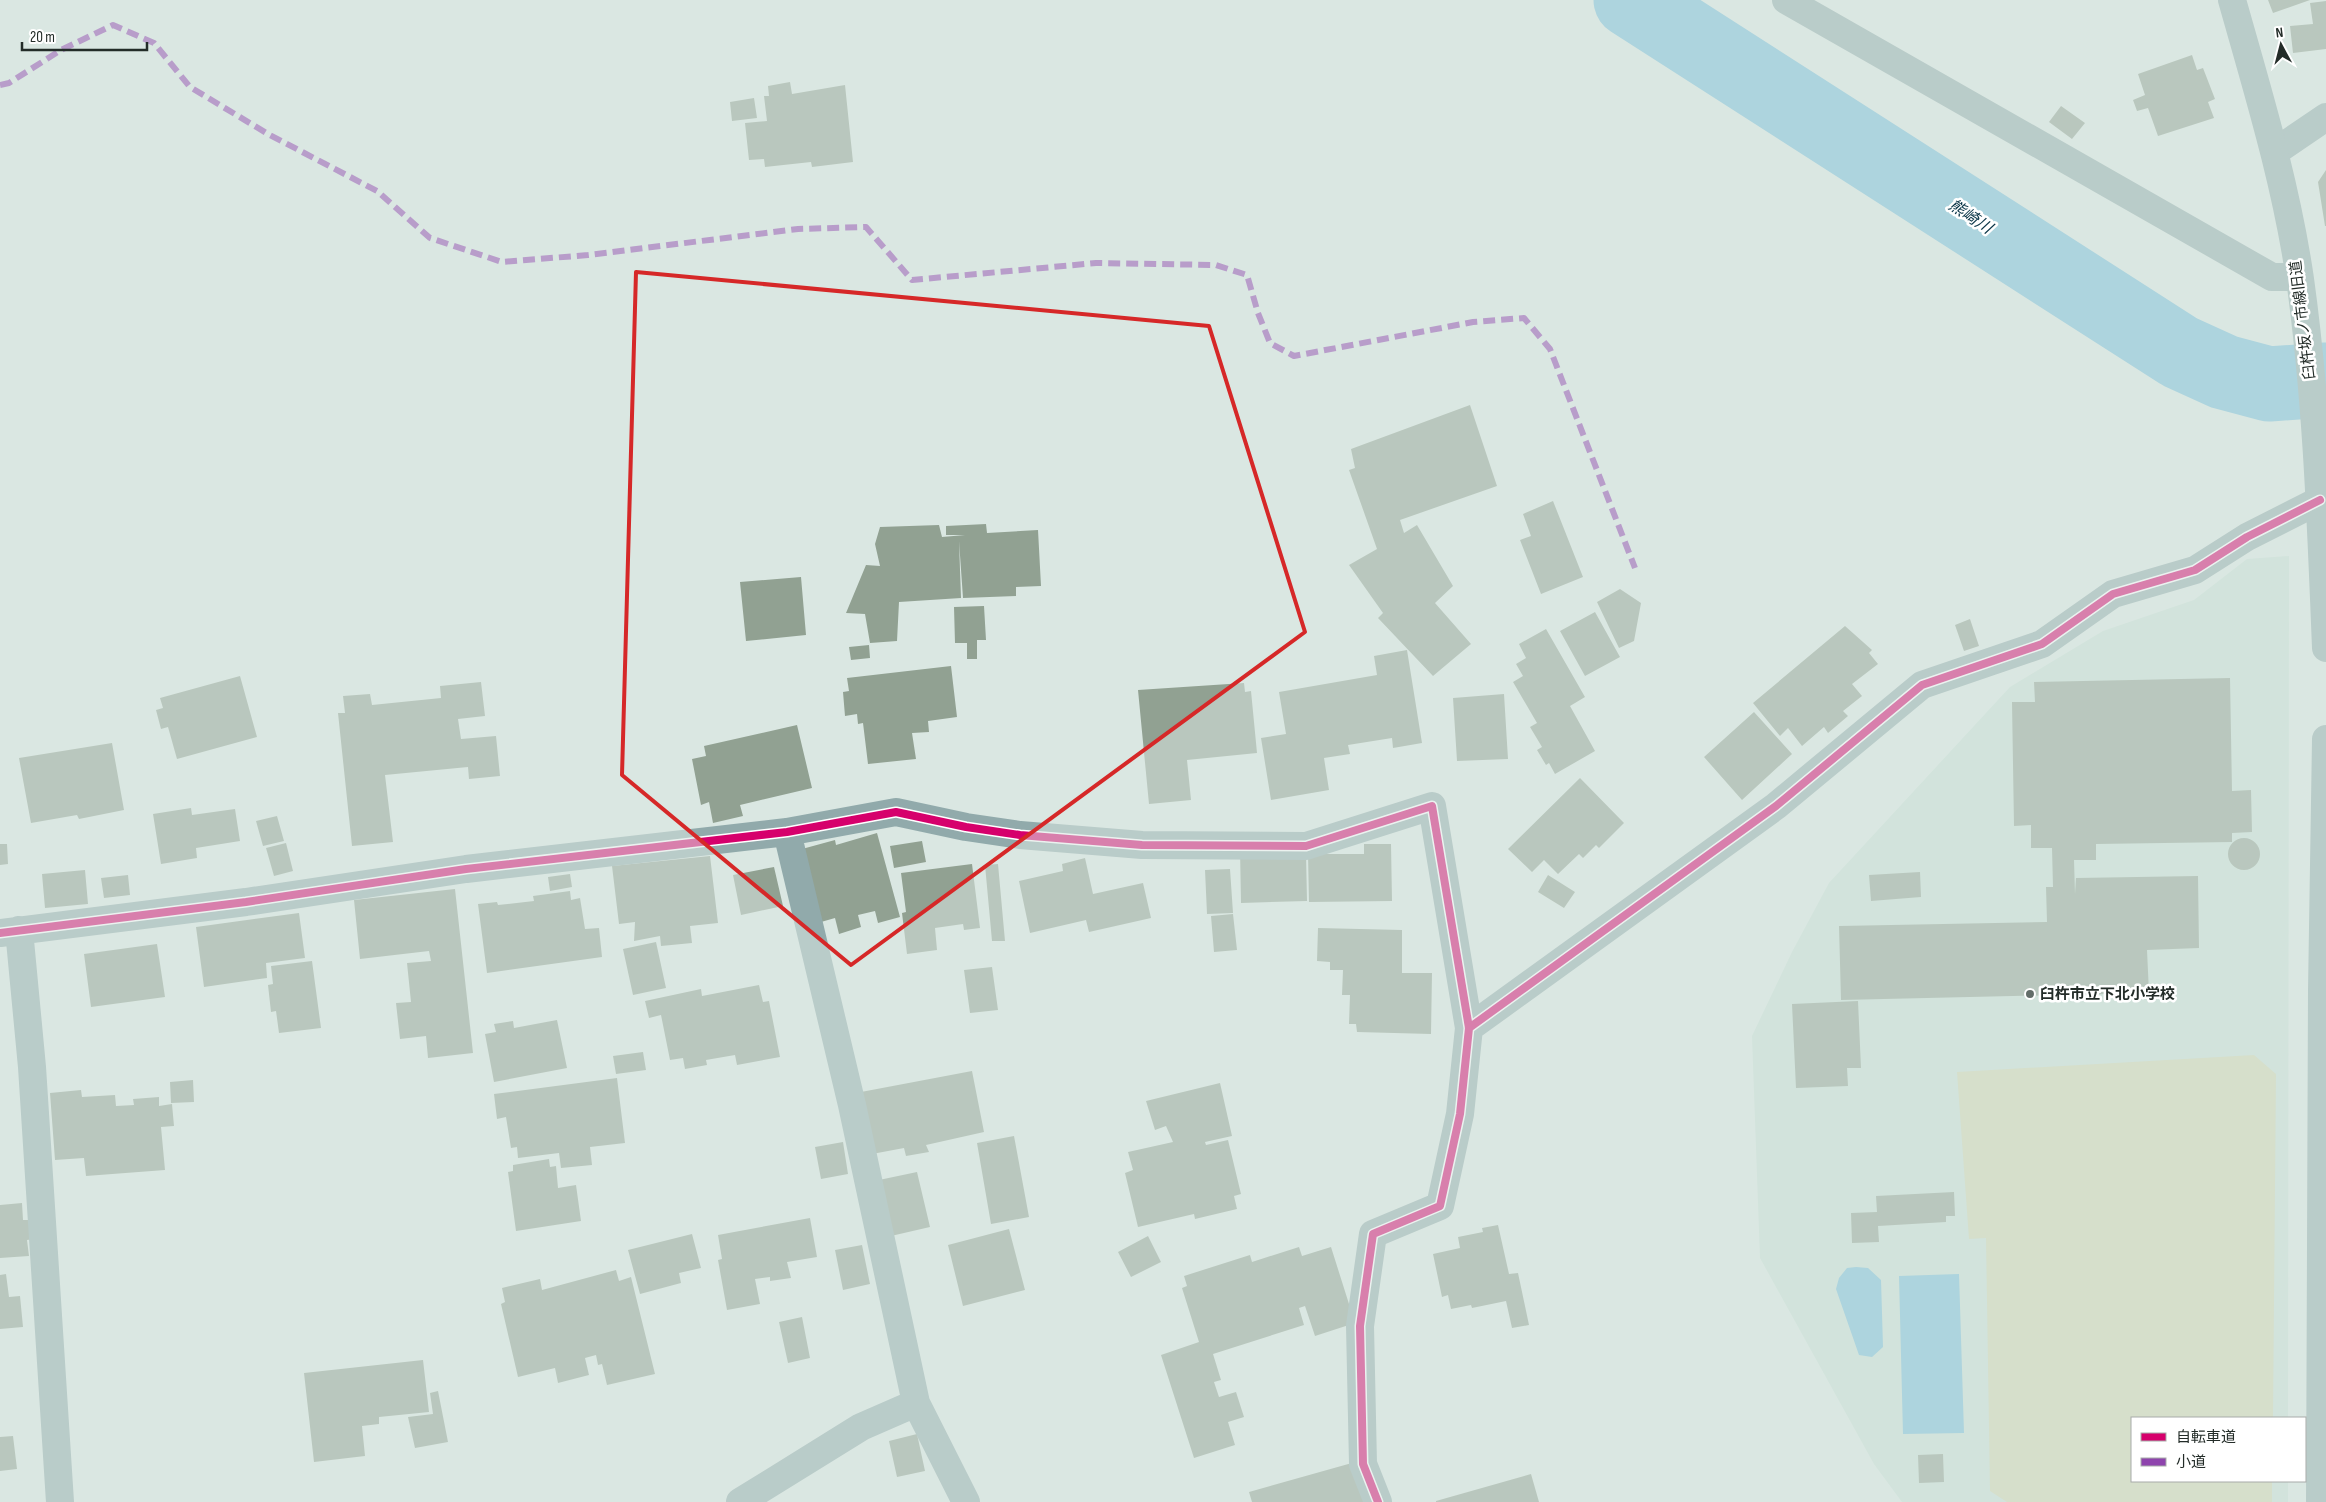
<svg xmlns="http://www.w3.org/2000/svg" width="2326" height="1502" font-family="'Sofia Sans Condensed','Noto Sans JP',sans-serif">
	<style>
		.built { fill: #c7ded5 }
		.green { fill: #d0d5b0 }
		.water { fill: #76bcd9 }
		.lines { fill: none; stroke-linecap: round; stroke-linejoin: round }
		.river { stroke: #76bcd9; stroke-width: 75 }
		.building { fill: #91a192 }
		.minor { stroke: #91aaab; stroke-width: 28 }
		.tertiary { stroke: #91aaab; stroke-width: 28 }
		.quiet { stroke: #8e44ad; stroke-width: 6; stroke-dasharray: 12 6; stroke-linecap: butt }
		.cycleway-casing { stroke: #fff; stroke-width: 11 }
		.cycleway { stroke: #d6006c; stroke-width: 8 }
		.marked { fill: none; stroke: #d62828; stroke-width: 4; stroke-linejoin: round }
		.poi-dot { fill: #636d69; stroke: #fff; stroke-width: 2 }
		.labels { text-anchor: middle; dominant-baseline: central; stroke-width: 5; stroke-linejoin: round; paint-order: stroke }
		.street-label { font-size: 15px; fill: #232c28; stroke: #fff }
		.poi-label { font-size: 15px; font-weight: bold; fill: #232c28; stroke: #fff; text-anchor: start }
		.water-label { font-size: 16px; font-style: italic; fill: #093446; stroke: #fff }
	</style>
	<rect width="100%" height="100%" fill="#dae7e2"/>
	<path class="built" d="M2289,556l-1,862h-156v63h156v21h-386l-28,-38 -114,-206 -8,-222 40,-84 37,-69 181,-196 93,-56 91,-31 53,-41z"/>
	<path class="green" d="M2254,1055l22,19 -3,344h-141v63h140v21h-265l-17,-11 -4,-253 -17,1 -12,-167z"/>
	<path class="water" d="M1856,1267l12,1 13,12 2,67 -11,10 -13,-2 -23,-66 3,-11 8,-10z
		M1959,1274l5,159 -61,1 -4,-158z"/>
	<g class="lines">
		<path class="river" d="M1631,0l549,352 44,20 45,12 57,-4"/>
	</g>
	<path class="building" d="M2268,0h42l-37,13z
		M2326,1v48l-33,4 -3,-27 23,-2 -3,-21z
		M2192,55l5,15 6,-2 12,31 -7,3 6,16 -56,18 -10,-28 -11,3 -4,-11 12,-5 -7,-21z
		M790,82l2,12 53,-9 8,77 -41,5 -1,-5 -46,5 -1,-8 -15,1 -4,-37 22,-2 -3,-25h5l-1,-10z
		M754,98l3,20 -25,3 -2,-19z
		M2061,106l24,17 -13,16 -23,-17z
		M2326,170v56h-1l-7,-44z
		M1470,405l27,81 -97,34 4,13 13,-8 36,61 -18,17 36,41 -38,32 -55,-58 5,-5 -34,-48 28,-16 -28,-79 6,-2 -4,-19z
		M1553,501l30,76 -42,17 -21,-54 11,-4 -8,-22z
		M986,524l1,9 51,-3 3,56 -25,1v9l-53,2 -4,-57 2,57 -62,4 -2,39 -27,2 -5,-29 -19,-1 20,-48 14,1 -5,-22 5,-17 59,-2 3,12 23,-2h-19v-9z
		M801,577l5,58 -60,6 -6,-59z
		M1620,589l21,14 -7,38 -15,7 -22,-46z
		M984,606l2,34h-9v19h-10v-16h-12l-1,-36z
		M1595,612l25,45 -35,19 -25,-45z
		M1970,619l9,27 -15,5 -9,-26z
		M1845,626l27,24 -3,3 9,11 -26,20 10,12 -19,15 5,5 -20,17 -4,-6 -22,19 -14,-18 -8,8 -27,-33z
		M1546,629l39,68 -15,9 25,45 -40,23 -6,-11 -3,2 -9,-15 5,-3 -12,-20 7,-4 -24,-41 10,-6 -7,-12 10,-6 -7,-14z
		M869,645l1,13 -19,2 -2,-13z
		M1407,650l15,93 -29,5 -1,-10 -44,7 2,9 -26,4 5,32 -58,10 -10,-62 25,-4 -7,-42 98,-17 -3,-19z
		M951,666l6,51 -29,4 1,11 -17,1 4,26 -48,5 -5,-41 -5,1 -1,-10 -12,2 -2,-24 6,-1 -2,-13z
		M240,676l17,61 -80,22 -9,-32 -7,2 -5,-19 7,-2 -3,-10z
		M2230,678l2,113 19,-1 1,42 -20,1v9l-136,2v16h-22l1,34 1,-16 122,-2 1,72 -52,2 2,43 -308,7 -2,-74 208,-4 -1,-35h7l-1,-39h-21v-23l-17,1 -2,-124h23l-1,-20z
		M481,682l4,34 -27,3 3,20 35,-3 4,40 -31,3 -1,-12 -83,8 8,67 -41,4 -14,-133h7l-2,-17 27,-2 2,11 69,-7 -1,-12z
		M1244,683l1,9 6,-1 6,62 -70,7 4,40 -42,4 -11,-114z
		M1504,694l4,65 -51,2 -4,-63z
		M1754,712l38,42 -50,46 -38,-43z
		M797,725l15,63 -72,17 3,11 -30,7 -4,-21 -8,3 -9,-46 14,-3 -2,-10z
		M112,743l12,67 -45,9 -2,-4 -46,8 -12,-65z
		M1580,778l44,45 -25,25 -3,-3 -13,13 -4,-4 -21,20 -14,-14 -12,12 -24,-23z
		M191,808l1,7 43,-6 5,32 -44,7 1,10 -36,6 -8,-50z
		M277,816l7,25 -21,5 -7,-25z
		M877,833l23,84 -22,6 -3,-12 -17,4 3,12 -22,7 -4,-16 -14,4 -19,-73 33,-9 1,5z
		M2228 854a16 16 0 1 1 32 0a16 16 0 1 1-32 0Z
		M922,841l4,21 -32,6 -4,-22z
		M286,843l7,28 -19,5 -8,-28z
		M0,844h7l1,20 -8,1z
		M1364,844h27l1,57 -83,1 -1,-48h56z
		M1240,849l66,4 1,48 -66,2z
		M710,856l8,67 -28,3 2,17 -31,3 -1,-10 -26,5 1,-19 -16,2 -7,-58z
		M1085,858l8,36 50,-11 8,35 -62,14 -3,-12 -56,13 -11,-52 44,-10 -1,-7z
		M972,864l8,64 -16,2 -1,-6 -28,4 2,22 -30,4 -5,-41 4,-1 -5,-39z
		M998,864l7,77h-13l-7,-76z
		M774,867l9,39 -42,9 -8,-40z
		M1230,869l3,44 -26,1 -2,-44z
		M85,870l3,34 -43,4 -3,-34z
		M1920,872l1,25 -50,4 -2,-26z
		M570,874l2,13 -22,4 -2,-14z
		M128,875l2,20 -26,3 -3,-20z
		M1548,875l27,17 -11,16 -26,-16z
		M455,889l18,164 -45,5 -2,-22 -26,3 -4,-36 15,-1 -4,-39 24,-2 -2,-10 -69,8 -6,-59z
		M570,891l1,9 9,-2 5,31 14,-1 3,29 -115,16 -9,-69 19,-2 1,3 36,-4 -1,-5z
		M299,913l6,45 -39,5 1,15 -63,9 -8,-60z
		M1233,914l4,36 -23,2 -3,-36z
		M1318,928l84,2v43h30l-1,61 -74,-2 -1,-8h-7l1,-29h-8l1,-25h-13v-8l-13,-1z
		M656,942l10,46 -33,7 -10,-46z
		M157,944l8,53 -74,10 -7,-53z
		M312,961l9,67 -42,5 -3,-22 -5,1 -3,-27 5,-1 -2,-18z
		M992,967l6,43 -28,3 -6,-43z
		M759,985l4,17 6,-1 11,56 -43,8 -2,-10 -29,5 1,5 -22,4 -2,-11 -13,2 -9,-45 -12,3 -4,-17 56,-12 1,7z
		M1858,1001l3,67h-14l1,18 -52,2 -4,-84z
		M557,1020l10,48 -73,14 -9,-48 11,-2 -2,-8 19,-3 1,7z
		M643,1052l3,18 -30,4 -3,-18z
		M972,1071l12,61 -58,13 3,7 -23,4 -2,-8 -32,6 -11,-62z
		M617,1078l8,65 -35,4 2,18 -31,3 -2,-15 -41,5 -1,-11 -6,1 -5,-31 -9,2 -3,-25z
		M193,1080l1,22 -23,1 -1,-21z
		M1220,1083l12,53 -27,6 1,3 22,-5 13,54 -7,2 3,13 -42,10 -1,-5 -56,13 -13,-54 8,-3 -5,-18 45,-10 -7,-16 -11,4 -9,-29z
		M81,1090l1,7 33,-2 1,11 18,-1 -1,-6 26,-2v9l13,-2 2,22 -13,1 4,43 -79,6 -2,-18 -29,2 -5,-67z
		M1014,1136l15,81 -38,7 -14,-81z
		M843,1142l5,32 -27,5 -6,-32z
		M549,1159l1,8 6,-1 2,22 18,-3 5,36 -65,10 -8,-59 5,-1v-6z
		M917,1172l13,55 -39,9 -12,-56z
		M1954,1192l1,24h-9v6l-68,4 1,16 -27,1 -1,-30 26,-1 -1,-16z
		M22,1203l1,17h10l1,19 -7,1 2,16 -29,2v-53z
		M810,1218l7,39 -30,5 4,16 -21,3v-4l-15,2 5,25 -33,6 -9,-50 4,-1 -4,-24z
		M1498,1225l11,49 9,-1 11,52 -17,3 -6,-27 -34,7 -1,-3 -20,4 -3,-14 -6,2 -9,-43 27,-6 -2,-11 25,-5 -1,-4z
		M1009,1229l16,61 -62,16 -15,-61z
		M692,1234l9,34 -22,5 2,10 -41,11 -12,-44z
		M1148,1236l13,26 -30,15 -13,-25z
		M862,1245l8,39 -27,6 -8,-40z
		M1299,1247l3,9 29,-9 24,76 -40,13 -10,-30 -6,2 5,17 -91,29 8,26 -7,2 5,15 17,-5 8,25 -16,5 7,23 -41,13 -33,-103 38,-13 -17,-54 5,-2 -3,-10 66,-21 2,7z
		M616,1270l3,11 12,-4 24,97 -48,11 -5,-21 -4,1 -2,-10 -11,3 4,17 -31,8 -3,-15 -37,9 -17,-73 4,-2 -3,-14 38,-9 2,11z
		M6,1274l3,23 11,-1 3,31 -23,2v-54z
		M802,1317l8,41 -22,5 -9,-41z
		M423,1360l6,52 -50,5v7l-17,2 3,30 -51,6 -10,-89z
		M438,1391l10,51 -33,6 -7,-31 25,-3 -3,-21z
		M917,1434l8,37 -28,6 -8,-36z
		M13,1436l4,33 -17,2v-34z
		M1943,1454l1,28 -25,1 -1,-28z
		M1359,1461l5,41h-112l-3,-10z
		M1531,1474l8,28h-103v-1z"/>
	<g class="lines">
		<path class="minor" d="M1786,0l486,277h27
			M2276,151l50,-34
			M787,832l65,273 64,298 50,99
			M19,930l13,137 28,435
			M0,933l246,-31 220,-33 321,-37 109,-20 70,15 54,8 122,10 164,1 126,-40 37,222 -9,86 -20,92 -67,28 -13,92 3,138 15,38
			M1469,1028l307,-222 146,-121 120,-41 71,-50 82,-24 52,-33 73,-37
			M740,1502l121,-75 55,-24"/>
		<path class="tertiary" d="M2232,0c26,92 54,183 68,279 17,122 21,246 26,369
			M2320,1502l2,-511 4,-252"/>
		<path class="quiet" d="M0,85l9,-2 52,-33 52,-25 41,18 36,44 78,47 109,57 53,47 72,24 86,-7 210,-26 68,-2 46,53 184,-17 120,2 31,10 11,38 12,30 24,13 179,-34 51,-4 26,31 85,219"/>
		<defs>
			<path id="cycleway" d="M0,933l246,-31 220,-33 321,-37 109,-20 70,15 54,8 122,10 164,1 126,-40 37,222 -9,86 -20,92 -67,28 -13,92 3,138 15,38
				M1469,1028l307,-222 146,-121 120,-41 71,-50 82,-24 52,-33 73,-37"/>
		</defs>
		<use href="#cycleway" class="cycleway-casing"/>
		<use href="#cycleway" class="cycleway"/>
	</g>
	<path d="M0 0H2326V1502H0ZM636,272l573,54 96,306 -454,333 -229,-190z" fill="#dae7e2" fill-opacity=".55" fill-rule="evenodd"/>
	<path class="marked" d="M636,272l573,54 96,306 -454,333 -229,-190z"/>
	<circle class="poi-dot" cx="2030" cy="994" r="5"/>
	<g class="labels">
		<g class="street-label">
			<text transform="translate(2303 320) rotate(-97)">臼杵坂ノ市線旧道</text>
		</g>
		<g class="poi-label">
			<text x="2040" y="994">臼杵市立下北小学校</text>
		</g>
		<g class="water-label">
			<text transform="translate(1970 217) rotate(33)">熊崎川</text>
		</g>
	</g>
	<rect x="2131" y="1417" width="175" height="65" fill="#ffffff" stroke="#a7aba9"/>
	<rect x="2141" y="1433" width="25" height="8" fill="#d6006c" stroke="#a7aba9"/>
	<text x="2176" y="1442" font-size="15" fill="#232c28">自転車道</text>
	<rect x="2141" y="1458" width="25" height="8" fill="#8e44ad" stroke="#a7aba9"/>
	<text x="2176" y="1467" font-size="15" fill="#232c28">小道</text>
	<g transform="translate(2281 45) rotate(353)" stroke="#ffffff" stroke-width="4" paint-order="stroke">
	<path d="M0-4L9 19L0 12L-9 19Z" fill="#232c28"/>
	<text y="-8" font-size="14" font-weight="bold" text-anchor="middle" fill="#232c28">N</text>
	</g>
	<path d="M22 42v8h125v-8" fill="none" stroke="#232c28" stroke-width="2.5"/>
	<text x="30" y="42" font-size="15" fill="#232c28" stroke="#ffffff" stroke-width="4" paint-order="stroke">20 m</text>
</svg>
